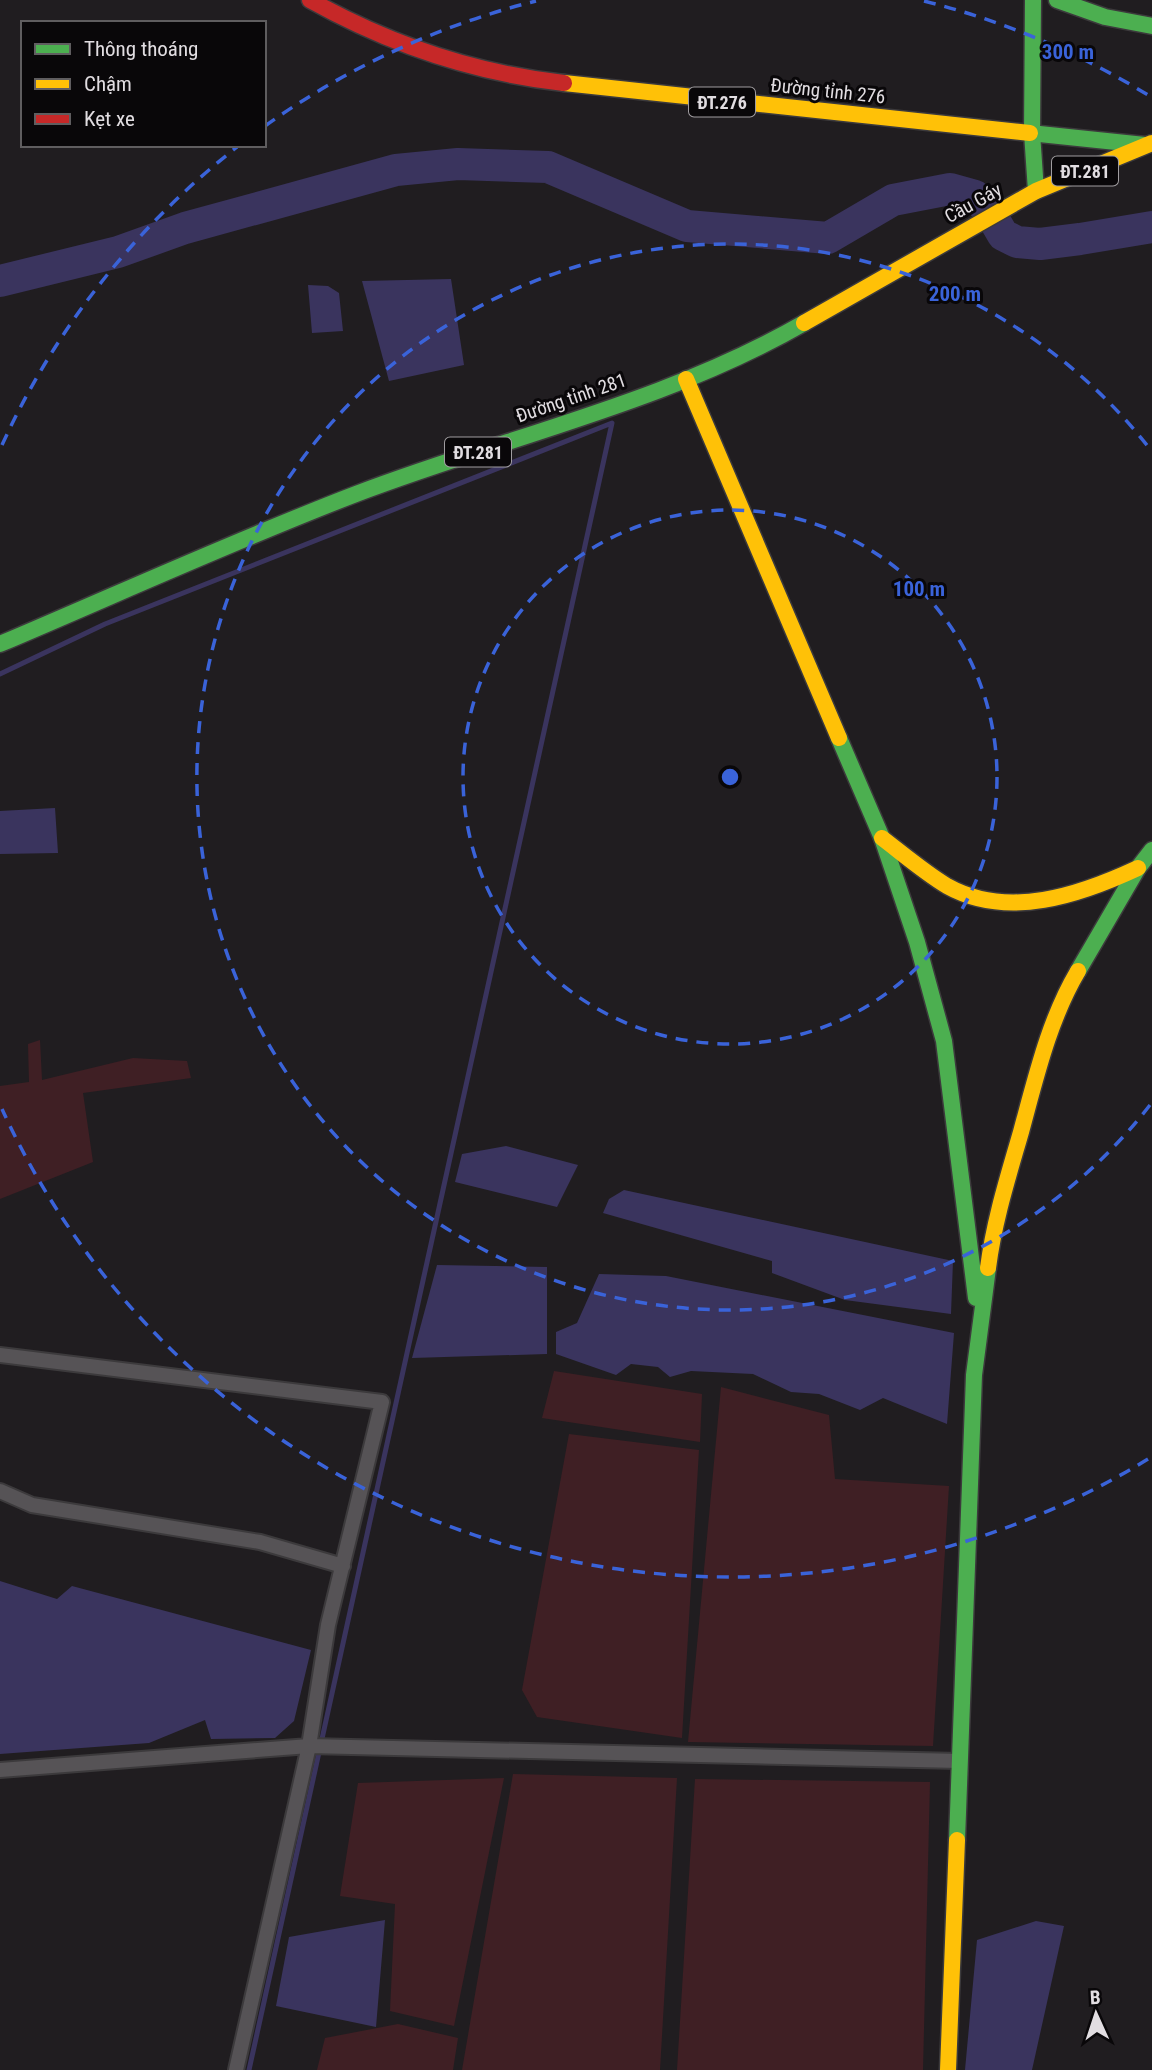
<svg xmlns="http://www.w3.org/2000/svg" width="1152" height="2070" font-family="'Roboto Condensed',sans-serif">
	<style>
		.green { fill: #3f1f24 }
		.water { fill: #3a345e }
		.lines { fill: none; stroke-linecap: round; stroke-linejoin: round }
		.stream { stroke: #3a345e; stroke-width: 5 }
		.river { stroke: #3a345e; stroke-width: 32 }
		.street-casing { stroke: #3c3a3c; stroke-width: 18 }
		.fast-casing { stroke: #3c3a3c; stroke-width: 19 }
		.slow-casing { stroke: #3c3a3c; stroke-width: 19 }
		.jam-casing { stroke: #3c3a3c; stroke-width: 19 }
		.street { stroke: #565356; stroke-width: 14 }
		.fast { stroke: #4caf50; stroke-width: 16 }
		.slow { stroke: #ffc107; stroke-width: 16 }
		.jam { stroke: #c62828; stroke-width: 16 }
		.ring { fill: none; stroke: #3a63d9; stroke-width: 3.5; stroke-dasharray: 12 9 }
		.labels { text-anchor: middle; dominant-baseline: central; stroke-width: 6; stroke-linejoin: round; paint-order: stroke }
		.shield { fill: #090709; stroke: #a09da0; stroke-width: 2 }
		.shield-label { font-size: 18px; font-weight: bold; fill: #e1dde1 }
		.street-label { font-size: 19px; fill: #e1dde1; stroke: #090709 }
		.centre { fill: #3a63d9; stroke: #090709; stroke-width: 3.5 }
		.ring-label { font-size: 21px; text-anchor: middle; font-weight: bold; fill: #3a63d9; stroke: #090709; stroke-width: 6; stroke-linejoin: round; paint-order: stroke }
	</style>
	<rect width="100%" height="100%" fill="#201d20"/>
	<path class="green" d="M40,1040l2,40 91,-22 54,3 4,17 -108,15 10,69 -93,37v-113l29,-4 -1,-38z
		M554,1371l148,23 -2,48 -158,-24z
		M721,1387l108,28 6,64 114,7 -16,260 -245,-4z
		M569,1434l130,16 -17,288 -145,-21 -15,-27z
		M513,1774l164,4 -17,292h-198z
		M504,1778l-50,248 -64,-15 5,-107 -55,-8 18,-113z
		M695,1779l235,3 -7,288h-246z
		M398,2024l60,14 -5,32h-136l8,-32z"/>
	<path class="water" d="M451,279l13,86 -75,16 -27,-100z
		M308,285l20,1 11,7 4,38 -31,2z
		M55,808l3,45 -58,1v-43z
		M506,1146l72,19 -21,42 -102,-25 7,-28z
		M624,1190l329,71 -2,53 -106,-14 -73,-27v-12l-169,-48 6,-14z
		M437,1265l110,2v87l-135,4z
		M599,1274l67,2 288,57 -7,91 -64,-26 -23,12 -41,-16 -28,-2 -38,-18 -62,-3 -21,6 -12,-10 -27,-3 -15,11 -60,-21v-22l21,-9z
		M0,1581l57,18 15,-13 239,64 -17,71 -19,17 -64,1 -6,-19 -56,23 -149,11z
		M385,1920l-9,107 -100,-21 13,-69z
		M1036,1921l28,5 -32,144h-67l12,-130z"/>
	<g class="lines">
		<path class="stream" d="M0,674l105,-50 507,-201 -363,1647"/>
		<path class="river" d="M0,281l118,-29 67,-24 211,-58 62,-6 90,3 139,59 141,12 65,-38 57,-11 25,7 14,15 14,24 14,7 23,2 40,-5 72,-12"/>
		<defs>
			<path id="street" d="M0,1355l382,47 -54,223 -19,121 -73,324
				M0,1491l32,14 228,37 83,24
				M0,1770l309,-24 651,15"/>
			<path id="fast" d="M1033,0l-1,133 4,58
				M1057,0l48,17 47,9
				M1030,133l115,12
				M0,644c118,-50 236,-104 356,-150 149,-57 309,-91 448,-171
				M839,738l43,100 35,104 27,99 32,257
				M1078,971l60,-103 14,-18
				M957,1840l17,-465 14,-107"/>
			<path id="slow" d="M564,83l466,50
				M804,323l232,-132 116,-48
				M686,379l153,359
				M882,838c21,16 42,34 65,48 61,34 133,9 191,-18
				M988,1268c6,-47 20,-91 33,-136 15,-55 28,-112 57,-161
				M948,2070l9,-230"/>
			<path id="jam" d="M310,0c79,44 164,73 254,83"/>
		</defs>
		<use href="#street" class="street-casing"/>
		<use href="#fast" class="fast-casing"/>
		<use href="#slow" class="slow-casing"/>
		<use href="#jam" class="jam-casing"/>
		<use href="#street" class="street"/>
		<use href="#fast" class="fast"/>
		<use href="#slow" class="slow"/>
		<use href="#jam" class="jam"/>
	</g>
	<g class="ring">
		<circle cx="730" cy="777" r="267"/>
		<path d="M1150 1105A533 533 0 1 1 1150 449"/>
		<path d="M1148 1459A800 800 0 0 1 2 1109M2 445A800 800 0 0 1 237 147M265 126A800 800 0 0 1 536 1M924 1A800 800 0 0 1 1148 95"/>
	</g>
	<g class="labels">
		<g class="shield">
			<rect x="689" y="87.5" width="66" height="29" rx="5"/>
			<rect x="1052" y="156.5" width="66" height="29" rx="5"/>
			<rect x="445" y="437.5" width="66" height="29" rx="5"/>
		</g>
		<g class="shield-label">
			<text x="722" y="102">ĐT.276</text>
			<text x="1085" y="171">ĐT.281</text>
			<text x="478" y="452">ĐT.281</text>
		</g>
		<g class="street-label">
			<text transform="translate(828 91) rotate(6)">Đường tỉnh 276</text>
			<text transform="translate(973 203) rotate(-29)">Cầu Gáy</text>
			<text transform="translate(571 398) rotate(-19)">Đường tỉnh 281</text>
		</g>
	</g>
	<circle cx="730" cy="777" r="10" class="centre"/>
	<g class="ring-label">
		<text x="1068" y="59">300 m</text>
		<text x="955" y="301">200 m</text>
		<text x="919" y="596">100 m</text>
	</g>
	<rect x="21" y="21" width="245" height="126" fill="#090709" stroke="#5f5d5f" stroke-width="2"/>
	<rect x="35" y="44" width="35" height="10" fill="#4caf50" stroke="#5f5d5f" stroke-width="2"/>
	<text x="84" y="56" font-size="21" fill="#e1dde1">Thông thoáng</text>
	<rect x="35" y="79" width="35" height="10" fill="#ffc107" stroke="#5f5d5f" stroke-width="2"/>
	<text x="84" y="91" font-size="21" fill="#e1dde1">Chậm</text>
	<rect x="35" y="114" width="35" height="10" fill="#c62828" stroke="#5f5d5f" stroke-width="2"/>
	<text x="84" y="126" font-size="21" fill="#e1dde1">Kẹt xe</text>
	<g transform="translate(1096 2014) rotate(357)" stroke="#090709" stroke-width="5" paint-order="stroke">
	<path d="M0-5L12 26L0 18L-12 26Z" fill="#e1dde1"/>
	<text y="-10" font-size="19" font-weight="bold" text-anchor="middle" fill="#e1dde1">B</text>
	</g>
</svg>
